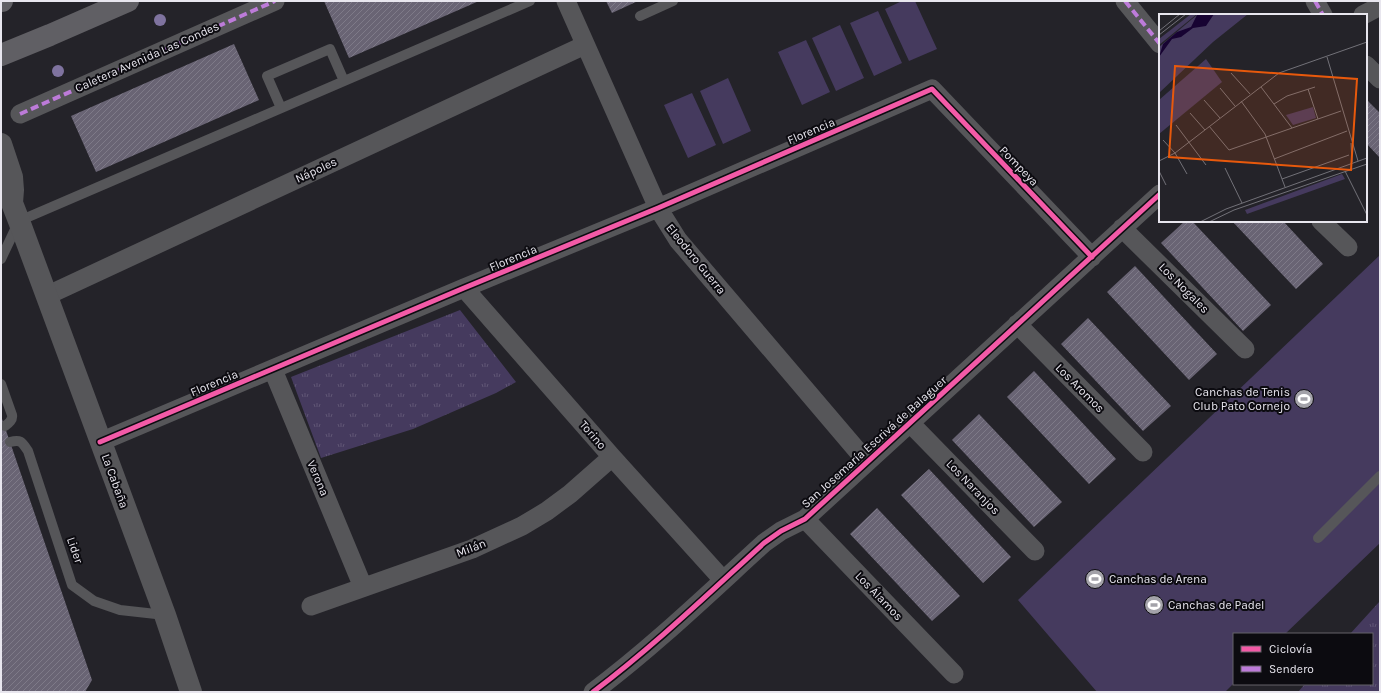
<svg xmlns="http://www.w3.org/2000/svg" width="1381" height="693" font-family="Karla,sans-serif">
	<style>
		.grass { fill: url(#grass-tufts) }
		.pitch { fill: #453a5e }
		.building { fill: url(#building-hatch) }
		.lines { fill: none; stroke-linecap: round; stroke-linejoin: round }
		.service { stroke: #565659; stroke-width: 10 }
		.minor { stroke: #565659; stroke-width: 19 }
		.tertiary { stroke: #565659; stroke-width: 22 }
		.primary { stroke: #605f64; stroke-width: 22 }
		.quiet { stroke: #bd7bd9; stroke-width: 4; stroke-dasharray: 8 4; stroke-linecap: butt }
		.cycleway-casing { stroke: #0c0b10; stroke-width: 8 }
		.cycleway { stroke: #f35aa7; stroke-width: 5 }
		.tree { fill: #7f739f }
		.labels { text-anchor: middle; dominant-baseline: central; stroke-width: 4; stroke-linejoin: round; paint-order: stroke }
		.street-label { font-size: 12px; fill: #e8e6ee; stroke: #0c0b10 }
		.poi-label { font-size: 12px; fill: #e8e6ee; stroke: #0c0b10; text-anchor: start }
		.inset-road { fill: none; stroke: #727178; stroke-width: 1 }
		.view { fill: #e8590c; fill-opacity: 0.15; stroke: #e8590c; stroke-width: 2 }
		.inset-edge { fill: none; stroke: #e8e6ee; stroke-width: 2 }
	</style>
	<defs>
		<pattern id="grass-tufts" width="24" height="20" patternUnits="userSpaceOnUse"><rect width="24" height="20" fill="#453a5e"/><path d="M3 7l-1-3M5 7V3M7 7l1-3M15 17l-1-3M17 17v-4M19 17l1-3" fill="none" stroke="#605675"/></pattern>
		<pattern id="building-hatch" width="6" height="6" patternUnits="userSpaceOnUse"><rect width="6" height="6" fill="#696474"/><path d="M-1 1l2-2M0 6l6-6M5 7l2-2" fill="none" stroke="#7e7a88"/></pattern>
	</defs>
	<rect width="100%" height="100%" fill="#242329"/>
	<path class="grass" d="M460,310l56,72 -20,11 -83,36 -92,29 -30,-81z
		M1380,601v91h-82l7,-8h67v-50h-22z"/>
	<path class="pitch" d="M902,1h13l22,48 -28,12 -24,-52z
		M878,11l24,52 -28,13 -24,-53z
		M840,25l24,53 -28,13 -24,-53z
		M806,40l24,52 -28,13 -24,-53z
		M728,78l23,53 -28,13 -23,-53z
		M692,93l24,52 -28,13 -24,-53z
		M1380,255v288l-95,91h-51v49l-9,9h-128l-79,-92z"/>
	<path class="building" d="M324,1h155l-130,57z
		M606,1h32l-26,12z
		M234,44l25,56 -163,72 -25,-56z
		M1366,99l14,14v45l-14,-15z
		M1185,221h7l79,84 -28,26 -82,-88z
		M1232,221h51l40,43 -27,25z
		M1135,266l82,88 -28,26 -82,-88z
		M1088,318l83,88 -28,25 -82,-87z
		M1034,371l82,88 -27,25 -82,-87z
		M979,414l83,88 -28,25 -82,-87z
		M1,416l91,264 -7,12h-84z
		M929,469l82,88 -28,26 -82,-88z
		M877,508l83,88 -28,25 -82,-87z"/>
	<g class="lines">
		<path class="service" d="M640,16l33,-15
			M281,108l-14,-32 63,-27 14,32
			M1,259l18,-38 511,-220
			M1,384l11,31c1,5 -3,8 -7,11
			M10,442c11,-3 12,0 18,9l44,134 22,16 26,9 45,5
			M1318,538l62,-62"/>
		<path class="minor" d="M566,1l92,207 20,32 189,222
			M1125,1l35,43
			M1315,1l8,14
			M1363,15l17,-9
			M1366,65l14,14
			M20,114l255,-113
			M1321,221l27,26
			M1122,228l123,121
			M464,288l148,169 111,123
			M46,296l539,-251
			M1017,324l126,128
			M273,370l90,217
			M910,423l125,128
			M100,442l364,-154 194,-80 274,-119 160,168
			M805,519l149,155
			M311,606l161,-57 50,-23 25,-15 23,-17 42,-37
			M593,692c60,-45 115,-98 171,-149l17,-12 24,-12 355,-325"/>
		<path class="tertiary" d="M1,144l11,33 1,13 -1,13
			M1,190l11,13 7,18 146,394 26,77"/>
		<path class="primary" d="M1,1h1
			M1,55l49,-20 78,-34"/>
		<path class="quiet" d="M1125,1l35,43
			M1315,1l8,14
			M20,114l255,-113"/>
		<defs>
			<path id="cycleway" d="M100,442l364,-154 194,-80 274,-119 160,168
				M593,692c60,-45 115,-98 171,-149l17,-12 24,-12 355,-325"/>
		</defs>
		<use href="#cycleway" class="cycleway-casing"/>
		<use href="#cycleway" class="cycleway"/>
	</g>
	<g class="tree">
		<circle cx="160" cy="20" r="6"/>
		<circle cx="58" cy="71" r="6"/>
	</g>
	<defs>
		<symbol id="stadium-disc" viewBox="-11 -11 22 22"><circle r="9.5" fill="#a3a2a9" stroke="#0c0b10"/><path d="M0-5a6.5 5 0 1 0 0 10a6.5 5 0 1 0 0-10ZM-3.5-1.8h7v3.6h-7Z" fill="#fff"/></symbol>
	</defs>
	<g fill-rule="evenodd">
		<use href="#stadium-disc" x="1293" y="388" width="22" height="22"/>
		<use href="#stadium-disc" x="1084" y="568" width="22" height="22"/>
		<use href="#stadium-disc" x="1143" y="594" width="22" height="22"/>
	</g>
	<g class="labels">
		<g class="street-label">
			<text transform="translate(147 57) rotate(-24)">Caletera Avenida Las Condes</text>
			<text transform="translate(811 131) rotate(-23)">Florencia</text>
			<text transform="translate(1019 166) rotate(46)">Pompeya</text>
			<text transform="translate(316 170) rotate(-25)">Nápoles</text>
			<text transform="translate(513 258) rotate(-23)">Florencia</text>
			<text transform="translate(696 259) rotate(51)">Eleodoro Guerra</text>
			<text transform="translate(1184 288) rotate(45)">Los Nogales</text>
			<text transform="translate(214 383) rotate(-23)">Florencia</text>
			<text transform="translate(1080 388) rotate(45)">Los Aromos</text>
			<text transform="translate(593 435) rotate(49)">Torino</text>
			<text transform="translate(874 442) rotate(-42)">San Josemaría Escrivá de Balaguer</text>
			<text transform="translate(318 478) rotate(67)">Verona</text>
			<text transform="translate(115 481) rotate(70)">La Cabaña</text>
			<text transform="translate(973 487) rotate(46)">Los Naranjos</text>
			<text transform="translate(471 548) rotate(-21)">Milán</text>
			<text transform="translate(75 550) rotate(71)">Lider</text>
			<text transform="translate(879 596) rotate(46)">Los Álamos</text>
		</g>
		<g class="poi-label">
			<text x="1290" y="392" text-anchor="end">Canchas de Tenis<tspan x="1290" dy="14">Club Pato Cornejo</tspan></text>
			<text x="1109" y="579">Canchas de Arena</text>
			<text x="1168" y="605">Canchas de Padel</text>
		</g>
	</g>
	<g transform="translate(1159 14)">
		<rect width="208" height="208" fill="#242329"/>
		<path d="M32,0h6l-38,31v-6zM39,0h50l-35,28 -54,51v-46zM154,93l3,11 -23,7 -7,-10zM183,160l3,5 -98,35 -2,-4z" fill="#453a5e"/>
		<path d="M47,45l16,23 -63,52v-34z" fill="#453a5e"/>
		<path d="M55,0l-8,12 -13,2 -12,9 -9,2 -13,18 4,-13 14,-12 14,-5 6,-12z" fill="#170332"/>
		<path class="inset-road" d="M0,17l21,-17M0,21l27,-21M168,43l31,104M72,59l19,21M102,73l31,41M61,74l15,18M149,75l10,30M45,86l16,18M82,87l24,33 20,53M115,90l13,-8 28,-9M31,99l15,17M17,111l30,40M50,112l20,24 112,-39M4,126l12,13 12,21M192,129l1,19M115,145l73,-28M0,147l16,-8 104,-80 88,-31M66,154l17,35M0,157l7,14M186,157l22,44M123,165l67,-24M41,208l26,-13 141,-51M50,208l25,-12 133,-46"/>
		<path class="view" d="M16,52l182,13 -6,91 -182,-13z"/>
		<rect width="208" height="208" class="inset-edge"/>
	</g>
	<rect width="1381" height="693" fill="none" stroke="#e8e6ee" stroke-width="4"/>
	<rect x="1233" y="633" width="140" height="52" fill="#0c0b10" stroke="#646369"/>
	<rect x="1241" y="646" width="20" height="6" fill="#f35aa7" stroke="#646369"/>
	<text x="1269" y="653" font-size="12" fill="#e8e6ee">Ciclovía</text>
	<rect x="1241" y="666" width="20" height="6" fill="#bd7bd9" stroke="#646369"/>
	<text x="1269" y="673" font-size="12" fill="#e8e6ee">Sendero</text>
</svg>
